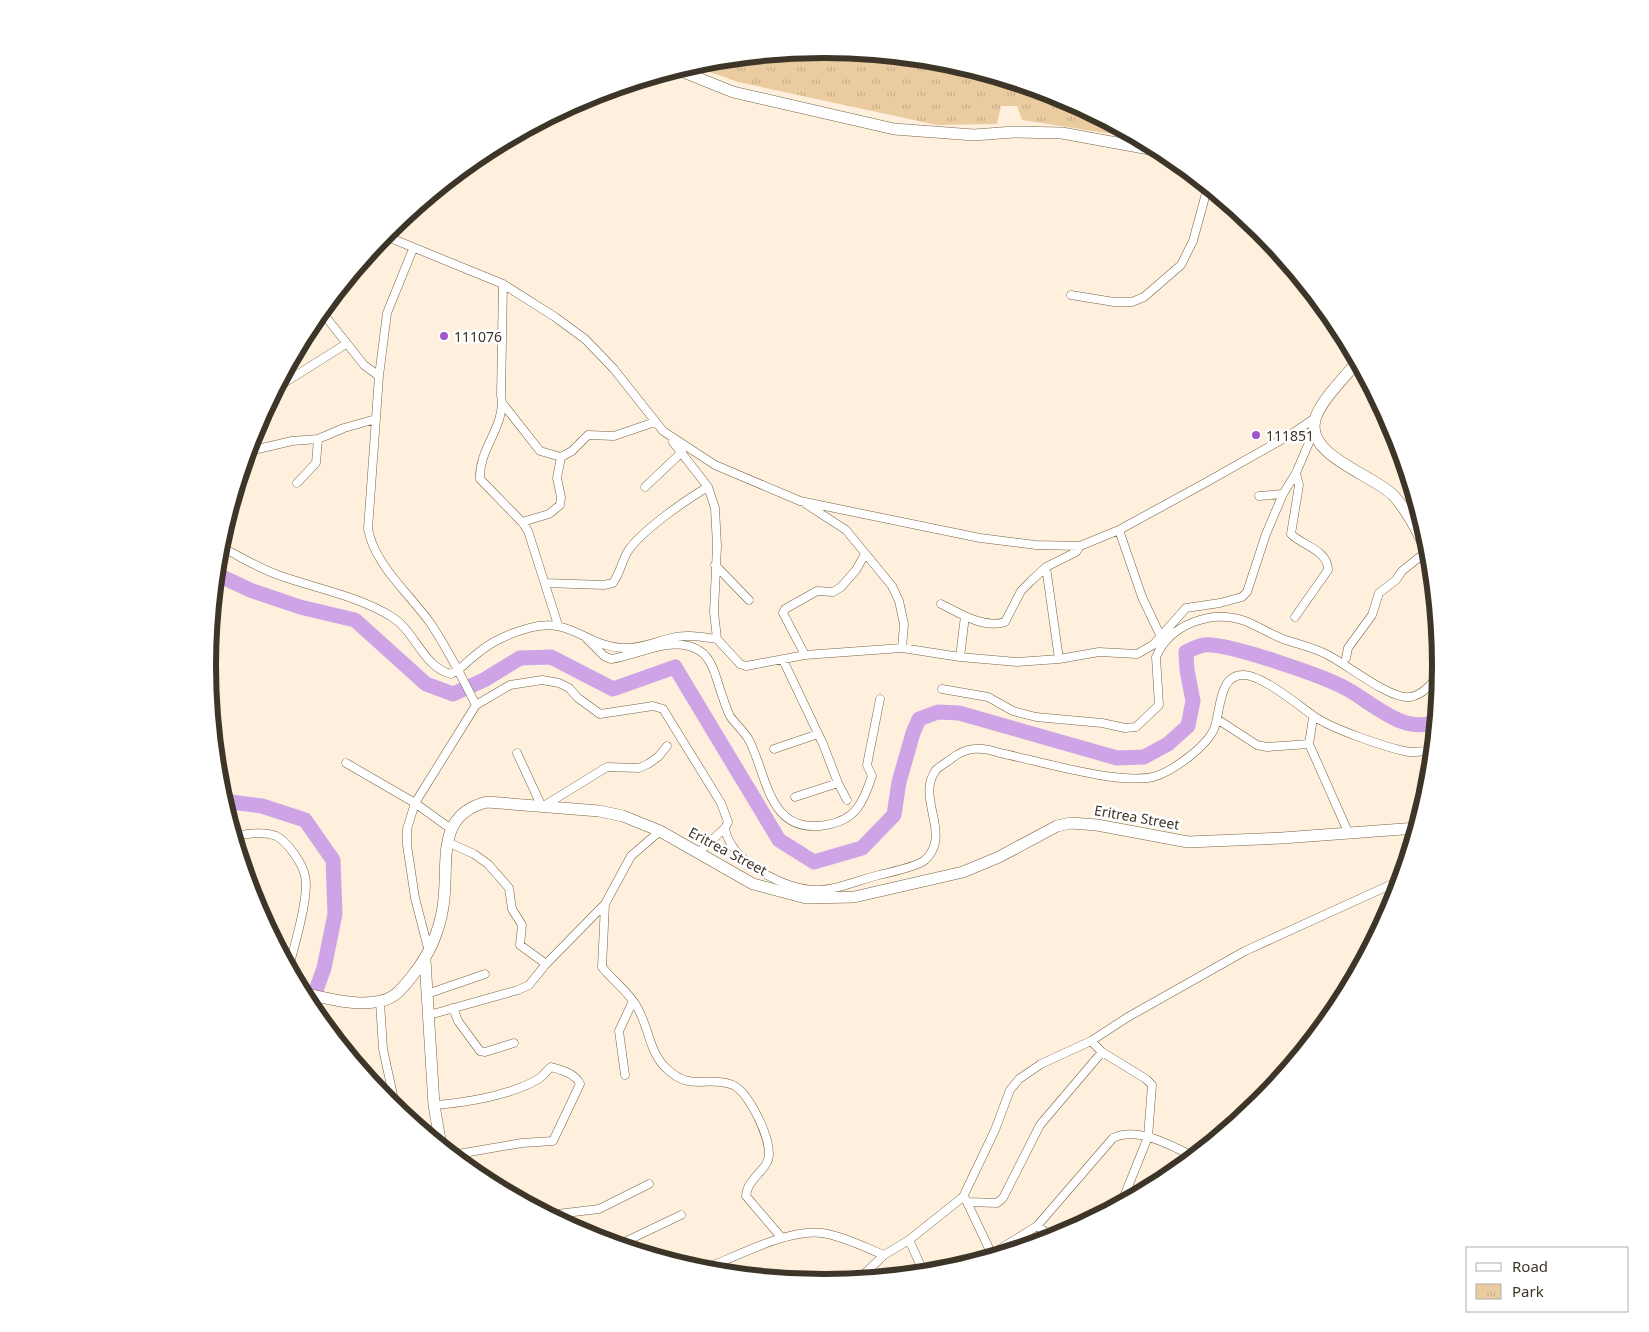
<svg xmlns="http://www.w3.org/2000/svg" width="1649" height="1332" font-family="'Noto Sans',sans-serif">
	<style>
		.park { fill: url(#park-tufts) }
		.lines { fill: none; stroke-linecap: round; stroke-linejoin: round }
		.river { stroke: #cea4e7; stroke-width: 15 }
		.street-casing { stroke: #776346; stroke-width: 9 }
		.secondary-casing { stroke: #776346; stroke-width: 12 }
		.street { stroke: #fff; stroke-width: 8 }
		.secondary { stroke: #fff; stroke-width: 11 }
		.poi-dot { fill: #a156c9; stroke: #fff; stroke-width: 2 }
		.labels { text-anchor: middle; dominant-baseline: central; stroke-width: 5; stroke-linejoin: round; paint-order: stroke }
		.poi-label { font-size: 14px; fill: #3d3528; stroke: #fff; text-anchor: start }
		.street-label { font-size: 14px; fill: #3d3528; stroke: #fff }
		.rim { fill: none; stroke: #3d3528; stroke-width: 6 }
	</style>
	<defs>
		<pattern id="park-tufts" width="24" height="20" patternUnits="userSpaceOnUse" patternTransform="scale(1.25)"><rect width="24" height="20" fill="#eacca0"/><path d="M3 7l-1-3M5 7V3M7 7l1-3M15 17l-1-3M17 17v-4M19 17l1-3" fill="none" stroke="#cab08a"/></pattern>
	</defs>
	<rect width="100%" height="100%" fill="#fef0dc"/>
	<path class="park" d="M824,49l121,12 116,35 78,42 -117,-18 -5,-14h-16l-4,18 -60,1 -199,-43 -48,-17 14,-4z"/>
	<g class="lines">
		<path class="river" d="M216,574l34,16 50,17 55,13 71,64 27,10 31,-14 36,-22 31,-1 62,32 62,-22 104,173 35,22 48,-14 32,-33 5,-33 14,-49 6,-14 19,-7 21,1 158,45 27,-1 24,-13 20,-18 5,-25 -6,-31 -1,-18c6,-3 12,-6 18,-7 22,-3 122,32 143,44 26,14 58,47 89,32
			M223,801l39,5 43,14 28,40 2,54 -11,54 -14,39"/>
		<defs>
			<path id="street" d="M383,235l120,49 52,33 30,22 28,29 50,63 52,34 85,36 180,37 56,7 44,1 39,-16 86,-47 85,-48 25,-17
				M413,249l-26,64 -8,63 -11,153c7,37 42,65 63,95 17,26 31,53 45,81
				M503,284l-2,111c6,30 -23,54 -21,84l42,43 6,9 30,94
				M1071,295l43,7h18l12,-5 37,-32 12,-24 15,-55
				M321,311l43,54 15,11
				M276,388l70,-44
				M503,404l37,47 21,6 11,-6 16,-16 26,1 41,-14
				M673,442l35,45 7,21 2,38 -3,66 3,27 23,25 6,2 59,-11 97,-7 58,9 57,5 42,-3 40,-7 38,2 16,-9 33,-37 34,-5 22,-6 5,-5 19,-58 17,-40 13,-21 18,-42
				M258,449l34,-8 26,-2 26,-11 32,-9
				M297,483l19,-20 2,-24
				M645,487l37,-35
				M1259,496l24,-2
				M806,504l40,26 46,56 7,15 5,23 -2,24
				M522,522l27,-8 11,-9 1,-8 -4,-19 4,-21
				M1119,530l23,67 19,40
				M219,546c21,10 40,23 62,30 37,13 77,20 111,41 23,14 31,50 59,57 11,-5 17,-14 27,-21 14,-12 33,-20 51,-25 41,-12 58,19 94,20 17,1 32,-6 48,-10 15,-4 30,-1 46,1
				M715,565l34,35
				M1046,567l13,92
				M545,583l59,2 9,-2c7,-10 9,-22 15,-32 13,-20 59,-52 80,-64
				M941,604c18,9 43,25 64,18l16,-31 10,-10 15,-14 30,-15 4,-6
				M1295,617l33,-47c0,-20 -25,-24 -37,-36l8,-49 -3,-12
				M586,638l18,18 7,3c28,-4 63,-25 89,-8 14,9 17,32 23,47 2,6 4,12 7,18 5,8 14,15 19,24 19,37 19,95 77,85 30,-5 37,-22 46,-49l-5,-11 13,-66
				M805,655l-22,-42 2,-4 32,-18 16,1 8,-5 15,-17 9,-16
				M960,657l5,-41
				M1346,658l2,-10 24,-33 7,-22 17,-13 6,-9 25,-20
				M783,660l40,84 15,39 9,17
				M942,689l46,8 25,14 23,6 66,6 23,5 11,-1 23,-22 -3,-48c14,-33 56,-48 89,-36 13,5 25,13 38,18 14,5 29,8 43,15 19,9 64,46 84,43 14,-2 24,-16 31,-26
				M1313,718l-4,26 40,90
				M1217,719l40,26 10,2 42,-3
				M774,749l44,-15
				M517,753l25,54 65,-40 32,1 9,-4 10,-7 9,-11
				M346,763l69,40 36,26
				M795,797l43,-14
				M725,828c4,33 60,62 91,62 21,0 43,-10 63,-15 11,-3 38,-8 46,-15 28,-26 -10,-62 11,-90 4,-4 11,-8 15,-11 16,-13 31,-12 49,-6 39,8 117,32 153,24 19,-5 53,-30 61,-48 7,-17 4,-55 30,-54 20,1 55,31 71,42 18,12 67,29 89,34 9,2 20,1 30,-2
				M234,836c13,-2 29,-5 42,0 11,5 27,28 29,40 5,18 -11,71 -16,91
				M1388,886l7,15
				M605,904l-3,63c11,14 27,25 35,40 12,20 12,45 29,61 25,24 37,8 64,16 18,5 39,51 39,70 0,16 -22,24 -23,42l35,41
				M429,952l-14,-54 -8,-53v-16l8,-26 61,-98 34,-20 32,-5 17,3 10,5 9,10 22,16 53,-8 10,3 58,94 7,19 -3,6 -26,24
				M546,964l59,-60 26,-48 29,-25
				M427,994l58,-20
				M380,1002l3,47 13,60
				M453,1008l5,13 22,30 5,1 29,-9
				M429,1015l89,-25 11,-5 17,-21 -26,-19 2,-20 -10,-16 -3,-21 -21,-24 -14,-10 -27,-12
				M1091,1041l11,11 44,27 6,6 -4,52 -27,67
				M625,1075l-6,-44 14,-30
				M434,1105c31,-2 79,-10 106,-27 4,-3 7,-8 11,-11 10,3 24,6 29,17l-27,57 -31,2 -70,12
				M966,1200l27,57
				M967,1202l30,1 6,-5 37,-73 62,-73
				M549,1215l50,-6 50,-25
				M1037,1226l17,12
				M909,1240l15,33
				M618,1245l63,-30
				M992,1254l45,-28 76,-88c26,-12 58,8 82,19
				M701,1270c33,-12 87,-42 121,-37 21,3 42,14 62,22l25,-15 54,-43 32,-67 15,-40 9,-11 22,-15 50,-23 37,-24 117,-66 156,-71
				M858,1280l26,-25"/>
			<path id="secondary" d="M676,69l57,23 161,37 80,6 40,-3 48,1 104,19
				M1358,361c-12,15 -39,41 -43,59 -10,35 58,55 78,75 16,17 27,42 38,63
				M425,960l9,145 7,41
				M303,993c24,5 53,14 78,8 15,-3 23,-15 32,-26 16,-20 26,-43 30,-68 7,-41 -10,-92 44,-105l112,9 24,5 37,15 93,53 53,14 48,-1 109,-25 36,-15 58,-31 14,-3 26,2 91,17 94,-4 135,-10"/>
		</defs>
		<use href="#street" class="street-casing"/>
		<use href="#secondary" class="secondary-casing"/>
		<use href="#street" class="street"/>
		<use href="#secondary" class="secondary"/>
	</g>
	<g class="poi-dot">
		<circle cx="444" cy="336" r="5"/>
		<circle cx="1256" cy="435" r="5"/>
	</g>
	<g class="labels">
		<g class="poi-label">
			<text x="454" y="336">111076</text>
			<text x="1266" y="435">111851</text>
		</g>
		<g class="street-label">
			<text transform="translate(1137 817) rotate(10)">Eritrea Street</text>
			<text transform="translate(728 851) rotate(28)">Eritrea Street</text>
		</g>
	</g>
	<path d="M0 0H1649V1332H0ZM216 666a608 608 0 1 1 1216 0a608 608 0 1 1-1216 0Z" fill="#fff" fill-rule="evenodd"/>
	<path class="rim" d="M216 666a608 608 0 1 1 1216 0a608 608 0 1 1-1216 0Z"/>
	<rect x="1466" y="1247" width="162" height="65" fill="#ffffff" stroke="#b1aea9"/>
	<rect x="1476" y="1263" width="25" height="8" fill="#ffffff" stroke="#b1aea9"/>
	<text x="1512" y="1272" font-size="15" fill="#3d3528">Road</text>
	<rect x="1476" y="1284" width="25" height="15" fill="url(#park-tufts)" stroke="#b1aea9"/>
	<text x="1512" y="1297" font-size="15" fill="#3d3528">Park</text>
</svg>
